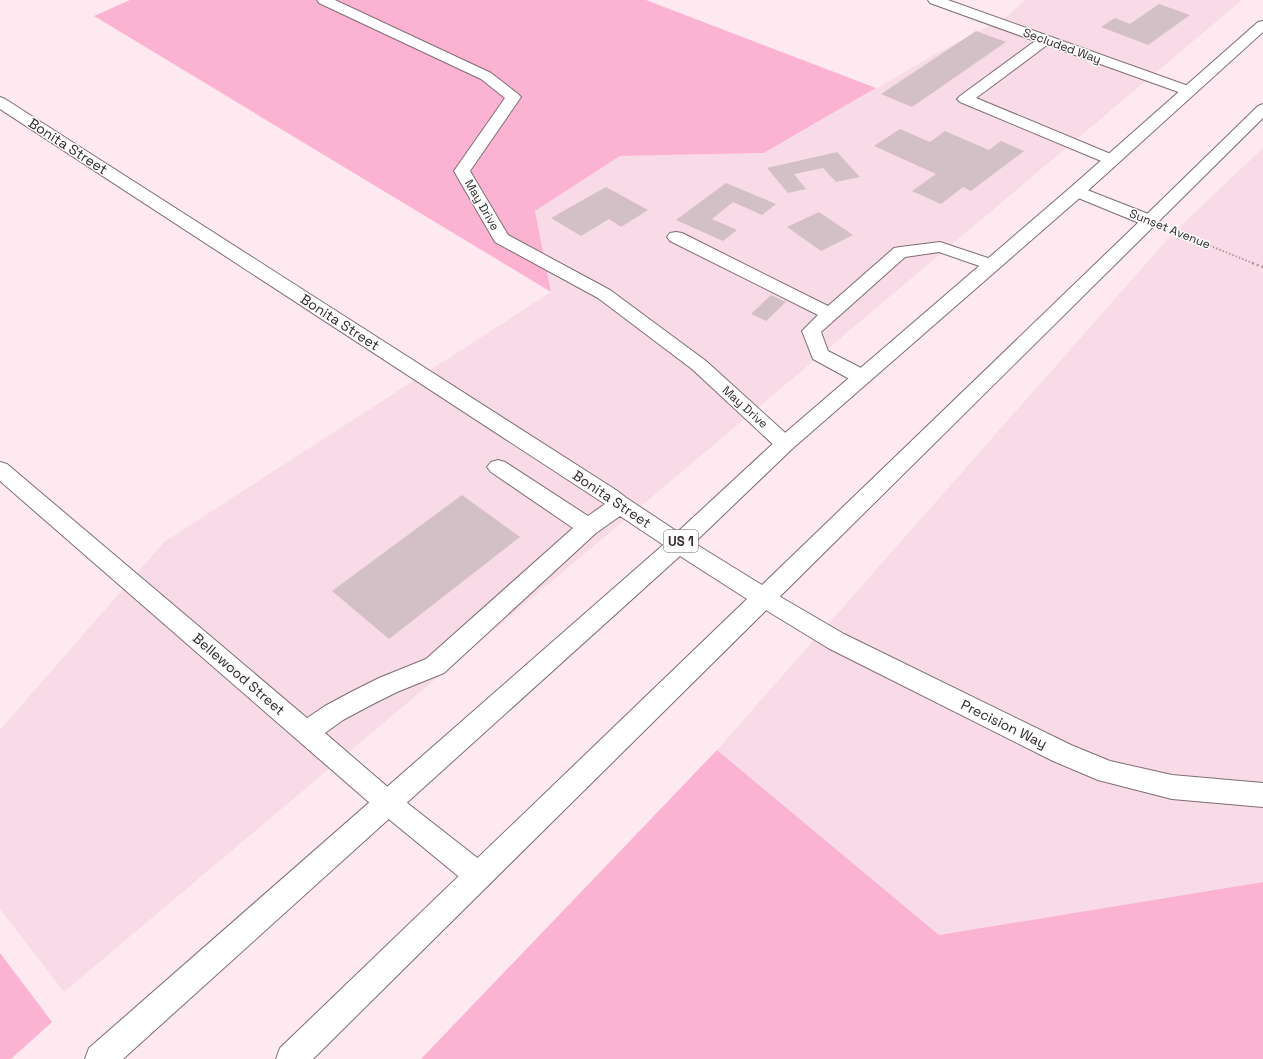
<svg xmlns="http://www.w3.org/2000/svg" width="1263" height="1059" font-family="'Space Grotesk',sans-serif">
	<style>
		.built { fill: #f8dbe6 }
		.green { fill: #fcb2d1 }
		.building { fill: #d3bfc6 }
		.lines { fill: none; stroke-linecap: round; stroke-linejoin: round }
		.minor-casing { stroke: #7e6c73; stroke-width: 2 }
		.major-casing { stroke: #7e6c73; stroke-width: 2 }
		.path-far1 { stroke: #a9989e; stroke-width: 2; stroke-dasharray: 1.5 2; stroke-linecap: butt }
		.path { stroke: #a9989e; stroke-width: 2.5; stroke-dasharray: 2 3; stroke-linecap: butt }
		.minor { fill: #fff; fill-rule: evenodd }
		.major { fill: #fff; fill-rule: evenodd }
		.labels { text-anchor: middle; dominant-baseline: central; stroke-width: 3; stroke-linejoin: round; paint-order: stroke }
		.far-street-label { font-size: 12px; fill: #2f272a; stroke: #fdfdfd }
		.shield { fill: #fdfdfd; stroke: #6d6769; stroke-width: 1 }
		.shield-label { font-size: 13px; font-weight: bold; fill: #2f272a }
		.street-label { font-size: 14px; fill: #2f272a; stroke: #fdfdfd }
	</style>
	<rect width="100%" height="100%" fill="#ffe9f1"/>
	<path class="built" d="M1025,0h217l-1178,992 -64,-83v-179l164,-188 387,-250 -16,-81 85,-55 145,-3 167,-97 74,-39z
		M1263,148v734l-324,53 -222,-185 457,-518z"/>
	<path class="green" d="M130,0h516l230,88 -112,65 -144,3 -85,55 16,81 -457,-276z
		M717,750l222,185 324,-53v177h-842z
		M0,953l52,69 -41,37h-11z"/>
	<path class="building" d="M1159,4l31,11 -42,30 -47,-18 14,-9 15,6z
		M976,31l30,11 -94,65 -31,-13z
		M900,129l30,13 15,-11 44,19 12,-9 23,10 -53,40 -8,-4 -22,17 -29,-13 24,-17 -62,-28z
		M837,152l23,25 -24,5 -13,-14 -29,6 12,15 -18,4 -21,-25z
		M726,183l50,21 -14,11 -29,-13 -21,17 25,11 -14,11 -47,-21z
		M606,187l42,23 -27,17 -12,-8 -28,17 -30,-18z
		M819,212l34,23 -32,16 -34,-24z
		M771,295l15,7 -20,19 -15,-7z
		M462,495l58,42 -131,102 -57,-48z"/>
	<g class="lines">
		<defs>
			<path id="minor" d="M317,0h18l156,73 27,21 3,3 -51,74 38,64 102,55 96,71 86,78 3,5 -3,5 -7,2 -7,-2 -86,-80 -94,-71 -103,-56 -41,-71 51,-73 -24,-19 -162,-76z
				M928,0h20l246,88 3,3 -3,3 -5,2 -5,-2 -137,-49 -71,53 142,59 2,3 -2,3 -6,2 -6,-2 -146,-61 -3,-3 3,-3 75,-55 -105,-38z
				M0,97l5,2 611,391 12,9 59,39 3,6 -3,6 -8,2 -8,-2 -51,-34 -24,17 -152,140 -47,19 -28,14 -26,14 -18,13 72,62 92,72 4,9 -4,9 -10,4 -10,-4 -90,-74 -379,-330v-19l7,2 300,254 18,-12 26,-14 28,-14 47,-19 147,-131 -82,-56 -4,-5 4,-5 7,-2 7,2 83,54 17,-12 -605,-395z
				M1077,186l79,31 3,4 -3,4 -6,1 -6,-1 -73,-30 -2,-4 2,-4z
				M676,232l6,1 146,73 66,-58 6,-1 40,-5 57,19 3,4 -3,4 -6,1 -52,-18 -34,5 -84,75 7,19 41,21 3,5 -3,5 -7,1 -7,-1 -42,-23 -11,-28 16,-16 -148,-74 -3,-4 3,-4z
				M764,589l8,3 72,42 227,111 39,16 62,14 91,8v24l-91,-8 -74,-19 -45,-19 -225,-113 -72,-44 -4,-6 4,-6z"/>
			<path id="major" d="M1263,21v11l-180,163 -291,254 -98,94 68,42 382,-368 114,-111 5,-2v14l-950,941h-37l4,-11 467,-449 -67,-43 -557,503h-38l4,-11 582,-510 107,-99 293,-252 187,-165z"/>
		</defs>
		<use href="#minor" class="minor-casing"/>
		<use href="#major" class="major-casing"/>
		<path class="path-far1" d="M1174,231l81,33"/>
		<path class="path" d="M1252,263l11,4"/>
		<use href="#minor" class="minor"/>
		<use href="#major" class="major"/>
	</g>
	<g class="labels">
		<g class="far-street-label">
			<text transform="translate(1062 46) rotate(20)">Secluded Way</text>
			<text transform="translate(482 205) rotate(60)">May Drive</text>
			<text transform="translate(1170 229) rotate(22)">Sunset Avenue</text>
			<text transform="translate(745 407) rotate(42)">May Drive</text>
		</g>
		<rect class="shield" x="664" y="530" width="34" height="22" rx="3"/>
		<g class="shield-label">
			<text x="681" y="541">US 1</text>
		</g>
		<g class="street-label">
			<text transform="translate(68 146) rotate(33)">Bonita Street</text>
			<text transform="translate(340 322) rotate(33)">Bonita Street</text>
			<text transform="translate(612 499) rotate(34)">Bonita Street</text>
			<text transform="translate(239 674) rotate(41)">Bellewood Street</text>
			<text transform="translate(1004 724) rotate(26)">Precision Way</text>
		</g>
	</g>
</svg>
